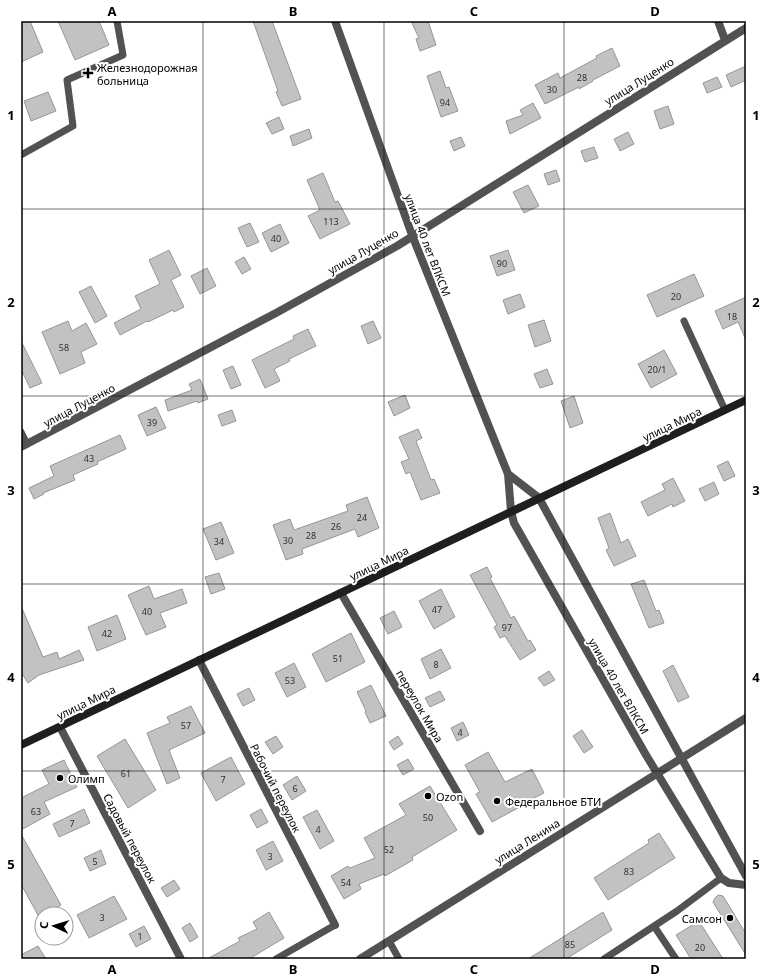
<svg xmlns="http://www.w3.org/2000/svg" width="767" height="980" font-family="'Noto Sans',sans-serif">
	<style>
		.building { fill: #c2c2c2; stroke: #969696 }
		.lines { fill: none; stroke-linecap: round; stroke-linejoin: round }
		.service { stroke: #525252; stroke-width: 7 }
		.minor { stroke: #525252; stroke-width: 8 }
		.tertiary { stroke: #525252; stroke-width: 8 }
		.secondary { stroke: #1f1f1f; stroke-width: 8 }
		.grid { fill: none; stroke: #000; stroke-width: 1; stroke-opacity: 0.55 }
		.poi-dot { fill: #000; stroke: #fff; stroke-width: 1.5 }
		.labels { text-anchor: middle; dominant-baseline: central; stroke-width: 4; stroke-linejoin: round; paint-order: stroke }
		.number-label { font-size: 9px; fill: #303030 }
		.poi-label { font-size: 11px; fill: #000; stroke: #fff; text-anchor: start }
		.street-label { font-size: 11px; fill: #000; stroke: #fff }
		.neatline { fill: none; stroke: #000; stroke-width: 1.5 }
		.grid-label { font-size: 13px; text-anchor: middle; font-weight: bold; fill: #000 }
	</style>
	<rect width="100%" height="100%" fill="#fff"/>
	<path class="building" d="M21,21h9l13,31 -22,10z
		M58,21h41l10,24 -34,15z
		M253,21h19l29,78 -19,7 -6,-14 2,-1z
		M411,21h17l8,24 -16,6 -4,-12 3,-1z
		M612,48l8,18 -27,14v1l-14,8v-2l-34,17 -10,-19 23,-12 2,5 37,-20 -1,-2z
		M746,66v14l-15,7 -5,-12z
		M440,71l6,17 3,-1 9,24 -17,6 -14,-41z
		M717,77l5,10 -15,6 -4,-10z
		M48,92l8,19 -25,10 -7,-20z
		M533,103l8,15 -31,16 -4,-13 17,-6 -3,-5z
		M668,106l6,18 -14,5 -6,-18z
		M279,117l5,12 -12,5 -6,-11z
		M309,129l3,9 -19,8 -3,-10z
		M628,132l6,12 -14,7 -6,-12z
		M461,137l4,9 -11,5 -4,-10z
		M594,147l4,11 -13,4 -4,-11z
		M556,170l4,11 -12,4 -4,-11z
		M323,173l12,29 3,-1 12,23 -30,15 -12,-23 12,-6 -13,-30z
		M528,185l11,21 -15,7 -11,-21z
		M250,223l9,19 -12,5 -9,-19z
		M280,224l9,19 -18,9 -9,-19z
		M169,250l12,25 -10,5 13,27 -10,5 -1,-2 -25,12 -1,-1 -27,14 -6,-12 27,-14 -6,-13 25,-12 -11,-24z
		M508,250l7,20 -18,6 -7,-20z
		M244,257l7,12 -9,5 -7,-12z
		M207,268l9,18 -16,8 -9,-18z
		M694,274l10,22 -47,21 -10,-22z
		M91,286l16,30 -12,7 -16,-31z
		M520,294l5,13 -17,7 -5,-14z
		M746,297v43l-8,-18 -15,7 -8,-18z
		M544,320l7,21 -16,6 -7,-22z
		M68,321l4,10 14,-8 11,21 -16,8 4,11 -25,11 -18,-42z
		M373,321l8,17 -13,6 -7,-18z
		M308,329l8,17 -27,13 1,2 -16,8 6,12 -15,7 -13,-28 42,-21 -1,-3z
		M21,341l21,42 -12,5 -9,-19z
		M664,350l13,24 -26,14 -13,-24z
		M233,366l8,19 -10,4 -8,-19z
		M547,369l6,15 -13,4 -6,-14z
		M200,379l8,20 -10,4 -1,-2 -29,10 -3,-11 27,-10 -3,-6z
		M405,395l5,13 -16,8 -6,-14z
		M574,396l9,27 -13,5 -9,-27z
		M156,407l10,21 -19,8 -9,-21z
		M232,410l4,11 -14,5 -4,-11z
		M418,429l4,9 -6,3 15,39 3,-1 6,14 -19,7 -11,-28 -4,2 -5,-12 8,-3 -10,-22z
		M120,435l6,14 -29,13 1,2 -25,11 2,5 -32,13 1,1 -10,5 -5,-11 25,-12 -4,-10z
		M728,461l7,15 -11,5 -7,-15z
		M673,478l12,23 -12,6 -1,-3 -24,12 -7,-14 24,-12 -3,-6z
		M714,482l5,12 -14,7 -6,-12z
		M367,497l12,31 -21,9 -3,-8 -53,20 1,5 -17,6 -13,-35 17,-6 4,11 54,-19 -2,-6z
		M610,513l11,30 7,-4 8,17 -22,10 -8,-16 3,-2 -11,-30z
		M221,522l13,31 -18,7 -13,-31z
		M487,567l5,10 -2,1 21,40 3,-2 14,25 2,-1 6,10 -16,10 -15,-24 -5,2 -6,-11 3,-2 -27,-50z
		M219,573l6,16 -14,5 -6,-17z
		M644,580l12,31 3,-1 5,13 -15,5 -18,-44z
		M149,586l5,13 28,-10 5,14 -27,10 6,14 -20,8 -18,-40z
		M441,589l14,28 -21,12 -15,-28z
		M21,606l22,51 14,-5 2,7 20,-9 5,10 -45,15 -11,8 -7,-11z
		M394,611l8,16 -14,7 -8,-16z
		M117,615l9,24 -29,12 -9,-24z
		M351,633l14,29 -39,20 -14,-28z
		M441,649l10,19 -21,11 -9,-20z
		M294,663l12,24 -19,10 -12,-24z
		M673,665l16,32 -11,5 -15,-31z
		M549,671l6,9 -11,6 -6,-8z
		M371,685l15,31 -16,7 -5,-11 1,-1 -9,-19z
		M249,688l6,12 -12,6 -6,-12z
		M440,691l5,9 -15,7 -5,-9z
		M191,706l14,27 -36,17 11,28 -13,6 -20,-51 23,-10 -3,-6z
		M463,722l6,13 -12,6 -6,-13z
		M582,730l11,17 -9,6 -11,-17z
		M276,736l7,11 -10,7 -8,-12z
		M398,736l5,8 -9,6 -5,-8z
		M125,739l31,51 -28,18 -31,-52z
		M488,752l17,30 27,-13 12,24 -27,14 1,1 -26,14 -16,-28 4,-2 -15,-27z
		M231,757l14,27 -29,17 -15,-28z
		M408,759l6,10 -11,6 -6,-10z
		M64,760l13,27 -33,15 6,12 -29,16v-32l28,-14 -7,-14z
		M297,776l9,15 -14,9 -9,-15z
		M430,786l27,44 -45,27 1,3 -28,16 -1,-2 -25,10 2,5 -17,10 -13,-23 17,-10 2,2 25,-10 -11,-20 42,-23 -7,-11z
		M84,809l6,14 -31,14 -6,-13z
		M261,809l7,13 -11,6 -7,-13z
		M317,810l17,31 -14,8 -17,-32z
		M659,833l16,25 -67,42 -14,-22 55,-35 -1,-3z
		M21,834l40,71 -16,9h-3v2l-3,1 -18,-33z
		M273,841l10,20 -17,9 -10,-20z
		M101,850l5,14 -16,7 -6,-13z
		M174,880l6,9 -13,8 -6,-9z
		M718,895l5,1 23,38v21l-33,-53 2,-4z
		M114,896l13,23 -38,19 -12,-23z
		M269,912l15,26 -35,21h-42l33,-18 -2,-3 19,-9 -4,-7z
		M603,912l9,18 -46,29h-38z
		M699,921l24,38h-32l-15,-24z
		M190,923l8,14 -8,5 -8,-14z
		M144,926l7,13 -15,8 -7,-13z
		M38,946l8,13h-25v-4z"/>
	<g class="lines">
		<path class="service" d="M21,155l52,-29 -6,-46 56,-25 -6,-34
			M684,321l41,89
			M21,432l6,12
			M654,926l22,33
			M389,941l10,18
			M276,959l59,-34
			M604,959l73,-48 44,-33"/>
		<path class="minor" d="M718,21l7,19
			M21,447l255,-134 121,-67 349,-218
			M341,593l139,238
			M199,660l136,265
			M60,727l121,232"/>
		<path class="tertiary" d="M335,21l77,214 96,239 3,37 3,12 132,232 75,123 8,5 17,2
			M508,474l31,24 207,378
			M360,959l386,-241"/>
		<path class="secondary" d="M21,745l725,-345"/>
	</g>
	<path class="grid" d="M203,21v938M384,21v938M564,21v938M21,209h725M21,396h725M21,584h725M21,771h725"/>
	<g class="poi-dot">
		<path d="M86 67h4v4h4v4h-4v4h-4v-4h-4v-4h4z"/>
		<circle cx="60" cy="778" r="4"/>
		<circle cx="428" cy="796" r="4"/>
		<circle cx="497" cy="801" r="4"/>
		<circle cx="730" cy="918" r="4"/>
	</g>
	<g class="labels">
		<g class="number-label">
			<text x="582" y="77">28</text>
			<text x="552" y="89">30</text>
			<text x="445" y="102">94</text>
			<text x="331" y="221">113</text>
			<text x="276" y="238">40</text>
			<text x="502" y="263">90</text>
			<text x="676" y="296">20</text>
			<text x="732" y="316">18</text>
			<text x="64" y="347">58</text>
			<text x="657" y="369">20/1</text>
			<text x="152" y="422">39</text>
			<text x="89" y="458">43</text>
			<text x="362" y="517">24</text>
			<text x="336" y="526">26</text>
			<text x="311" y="535">28</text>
			<text x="288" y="540">30</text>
			<text x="219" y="541">34</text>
			<text x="437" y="609">47</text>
			<text x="147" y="611">40</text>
			<text x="507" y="627">97</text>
			<text x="107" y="633">42</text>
			<text x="338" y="658">51</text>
			<text x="436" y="664">8</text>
			<text x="290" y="680">53</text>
			<text x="186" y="725">57</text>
			<text x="460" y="732">4</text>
			<text x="126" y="773">61</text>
			<text x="223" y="779">7</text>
			<text x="295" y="788">6</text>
			<text x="36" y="811">63</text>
			<text x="428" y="817">50</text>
			<text x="72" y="823">7</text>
			<text x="318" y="829">4</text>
			<text x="389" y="849">52</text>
			<text x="270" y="856">3</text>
			<text x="95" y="861">5</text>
			<text x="629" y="871">83</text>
			<text x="346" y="882">54</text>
			<text x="102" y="917">3</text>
			<text x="140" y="936">1</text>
			<text x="570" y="944">85</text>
			<text x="700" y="947">20</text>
		</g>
		<g class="poi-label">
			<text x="97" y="67">Железнодорожная<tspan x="97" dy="13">больница</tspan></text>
			<text x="68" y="778">Олимп</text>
			<text x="436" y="796">Ozon</text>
			<text x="505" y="801">Федеральное БТИ</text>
			<text x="722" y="918" text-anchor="end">Самсон</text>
		</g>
		<g class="street-label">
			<text transform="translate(639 81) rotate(-32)">улица Луценко</text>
			<text transform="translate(428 245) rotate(69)">улица 40 лет ВЛКСМ</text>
			<text transform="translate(363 251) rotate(-30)">улица Луценко</text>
			<text transform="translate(79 405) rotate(-28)">улица Луценко</text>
			<text transform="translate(672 424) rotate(-26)">улица Мира</text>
			<text transform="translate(379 563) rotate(-26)">улица Мира</text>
			<text transform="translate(619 686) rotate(60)">улица 40 лет ВЛКСМ</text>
			<text transform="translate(86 702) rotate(-26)">улица Мира</text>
			<text transform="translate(420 706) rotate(60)">переулок Мира</text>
			<text transform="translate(276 788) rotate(63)">Рабочий переулок</text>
			<text transform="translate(130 838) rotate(62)">Садовый переулок</text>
			<text transform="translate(527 841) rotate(-32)">улица Ленина</text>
		</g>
	</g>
	<rect width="767" height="980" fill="none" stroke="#ffffff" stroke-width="44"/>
	<g transform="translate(54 926) rotate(274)"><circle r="19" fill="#ffffff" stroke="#999999"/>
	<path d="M0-3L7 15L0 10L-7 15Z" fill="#000000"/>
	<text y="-6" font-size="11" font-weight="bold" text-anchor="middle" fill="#000000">С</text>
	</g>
	<rect x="22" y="22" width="723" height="936" class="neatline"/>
	<g class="grid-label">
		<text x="112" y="16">A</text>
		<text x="293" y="16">B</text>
		<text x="474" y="16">C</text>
		<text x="655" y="16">D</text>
		<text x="11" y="120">1</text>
		<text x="756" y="120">1</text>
		<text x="11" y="307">2</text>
		<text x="756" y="307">2</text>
		<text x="11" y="495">3</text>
		<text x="756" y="495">3</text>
		<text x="11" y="682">4</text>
		<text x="756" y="682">4</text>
		<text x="11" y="869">5</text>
		<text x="756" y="869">5</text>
		<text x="112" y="974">A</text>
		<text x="293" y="974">B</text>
		<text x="474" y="974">C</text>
		<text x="655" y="974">D</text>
	</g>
</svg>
